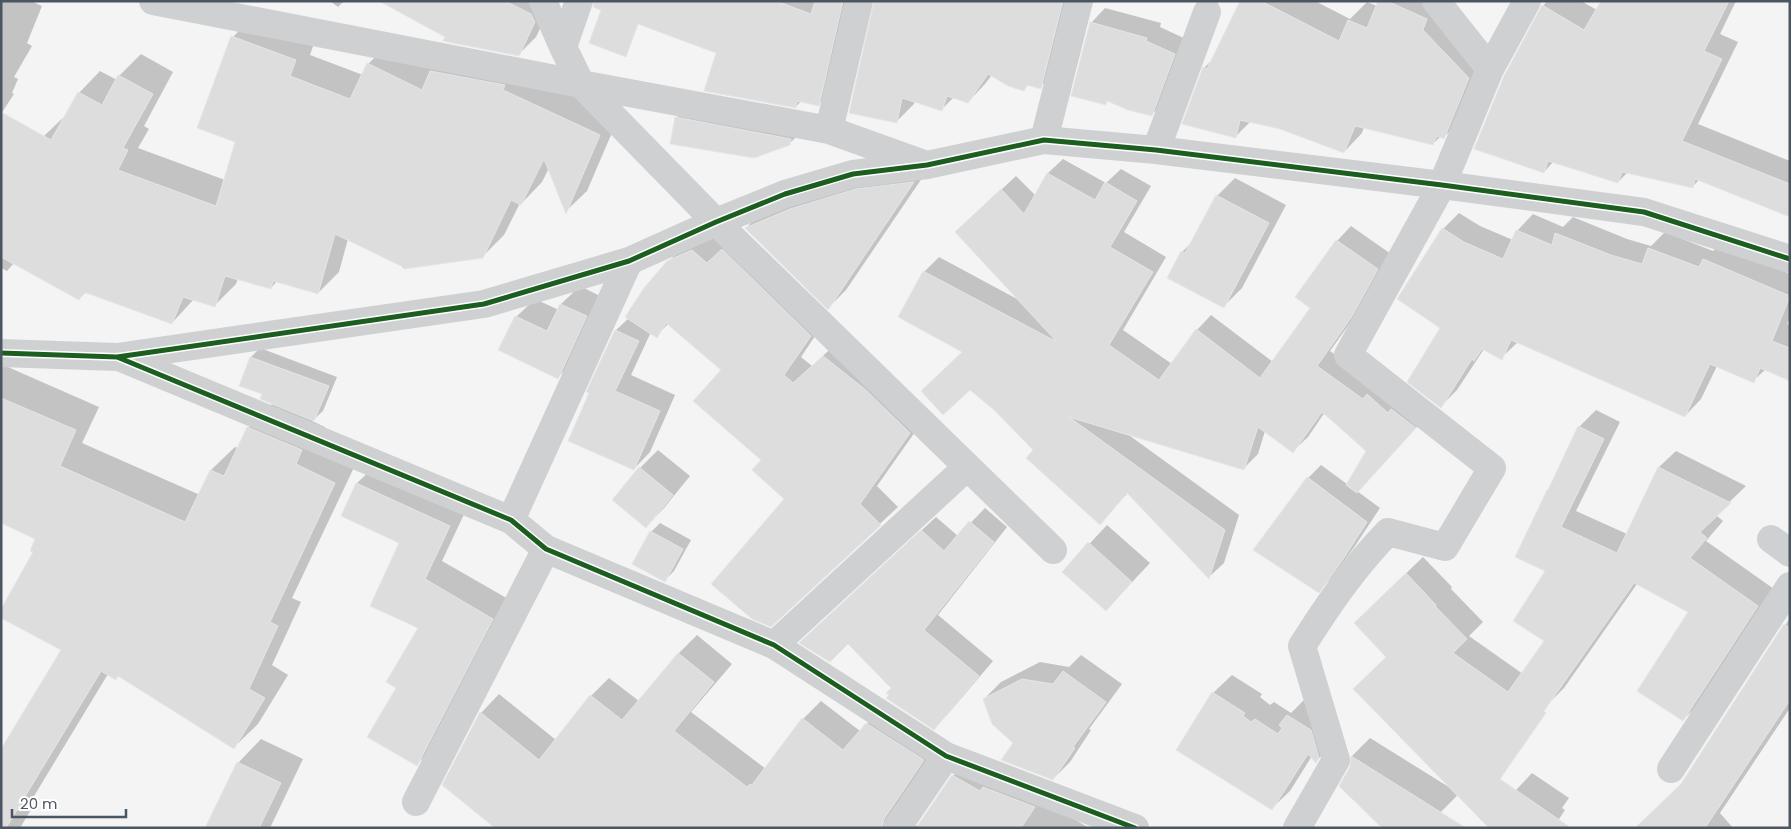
<svg xmlns="http://www.w3.org/2000/svg" width="1791" height="829" font-family="Poppins,sans-serif">
	<style>
		.shadow { fill: #0003 }
		.building { fill: #ddddde; stroke: #e5e6e7 }
		.lines { fill: none; stroke-linecap: round; stroke-linejoin: round }
		.minor { stroke: #ced0d2; stroke-width: 28 }
		.cycleway-casing { stroke: #fff; stroke-width: 8 }
		.cycleway { stroke: #1b5e20; stroke-width: 5 }
	</style>
	<rect width="100%" height="100%" fill="#f4f4f4"/>
	<path class="shadow" d="M1,1h30l11,5 -15,37 5,3 -18,31 4,2 -6,14 2,1 -13,20z
		M330,1h14l-6,6z
		M389,1h161l2,3 -16,33 -18,18z
		M608,1h248l-20,86 -18,18 -17,-4 -5,6 -79,-55z
		M875,1h200l-17,69 -18,17 -11,-3 -5,5 -32,-14 -7,9 -17,18 -14,-5 -12,12 -27,-8 -1,3 -17,17z
		M1242,1h73l35,18 17,-17 10,4 2,-5h66l42,59 -25,59 -18,18 -3,-1 -8,8 -69,-17 -2,6 -18,19 -64,-24 -29,-7 -15,15 -32,-68 9,-9z
		M1547,1h34l16,9 5,-9h134l-16,33 18,8 -40,82 92,37v55l-90,-37 -7,7 -65,-14 -10,10 -64,-21 -10,11 -1,-166z
		M1105,8l56,15 -1,4 28,13 -22,61 -15,14 -43,-15 -3,3 -14,-80z
		M254,15l62,23 -6,17 53,20 5,-11 22,-21 63,7 167,64 -33,77 -21,20 -17,-43 -7,14 -21,22 -1,-1 -16,32 -21,21 -135,-17 -9,33 -21,21 -41,-12 -6,7 -33,-10 -2,6 -21,21 -21,-6 -22,24 -85,-32 -8,8 -65,-36 -7,8 -6,-3v-50l43,-82 22,-21 13,-22 21,-22 17,9 2,-4 22,-22 32,18 -29,54 5,3 -11,19 87,32 12,-39 -39,-14 35,-90z
		M694,100l114,25 -19,19 -113,-26z
		M1063,159l43,24 15,-14 30,17 -27,46 42,25 -43,73 49,34 25,-34 14,-15 62,47 39,-55 25,-66 14,-15 40,28 -26,48 -35,49 48,34 52,28 -73,78 23,17 -25,38 -23,32 -14,13 -10,-113 13,-13 26,19 20,-33 -42,-39 -17,25 -15,14 -28,-20 -7,23 -14,14 -118,-35 113,82 -15,48 -15,14 -81,-84 -28,30 -65,-73 -72,-99 -39,-79 15,-15 80,43 -48,-82 45,-42 20,20 12,-23z
		M931,165l-85,125 -18,18 -82,-80 18,-18z
		M1235,178l51,27 -44,83 -18,18 -42,-54 12,-12 23,-44z
		M1459,213l21,13 33,14 4,-9 16,-17 30,13 10,-10 54,22 24,7 14,-14 48,19 7,-7 70,30v44l-3,6 3,1v55l-24,-11 -13,12 -36,-15 -16,33 -16,17 -167,-74 -17,16 -17,-9 -27,41 -16,16 2,-177z
		M710,233l117,85 -26,39 11,9 29,-27 86,76 -50,71 21,21 -127,118 14,-126 -22,-39 -40,-91 -54,-46 -13,13 -5,-4 -20,43 44,20 -25,57 -16,17 -43,-76 -3,-1 28,-62 13,-12 39,-56 18,-18z
		M580,286l24,12 -28,61 -18,18 -42,-60 19,-18 24,11 2,-6z
		M260,348l77,29 -14,34 -11,10 13,6 -6,14 39,18 -66,139 9,4 -29,63 16,10 -30,49 -24,23 -115,-72 -3,3 -8,-4 -80,132 4,2 -12,20h-19l62,-179 -29,-97 3,-14 -36,-16v-158l98,43 -17,36 118,52 11,-25 24,-23 3,1 10,-20 25,-25 -10,-9 -12,-37z
		M1596,410l24,12 -44,89 51,23 32,-67 17,-16 70,35 -30,29 7,6 -17,20 68,48 -74,114 -17,17 6,-108 -52,-28 -73,104 -139,140 -74,-60 1,-12 18,-18 82,51 -64,-132 -16,-51 51,-49 29,30 -1,2 32,33 -14,14 54,38 22,-33 2,-70 32,-144z
		M658,450l32,26 -26,32 -18,19 -32,-27 26,-32z
		M376,465l91,43 -25,53 68,39 -75,146 -18,18 -20,-77 22,-60 -18,-84 -58,-28 14,-32z
		M985,508l22,19 -69,88 55,46 -45,53 -14,14 -86,-86 -33,-13 121,-112 22,19z
		M660,523l31,17 -17,31 -9,9 -14,-48z
		M1107,525l43,38 -44,47 -42,-39z
		M1790,618v90l-70,105 13,15h-96l46,-45z
		M697,635l35,29 -41,48 75,57 37,-50 18,-18 39,30 25,-26 56,37 -27,84 5,-1 34,-49 18,-18 118,70h-580l-65,-43 37,-72 18,-19 57,46 35,-44 18,-18 30,23 40,-48z
		M1081,655l41,29 -33,45 2,1 -21,32 -17,17 -39,-37 -30,-43 17,-17 39,-20 29,5z
		M1232,675l30,19 -2,3 10,8 4,-3 17,11 15,-15 29,45 -19,18 -4,-5 -22,35 -19,18 -58,-116z
		M261,739l42,20 -33,69h-64l32,-65z
		M1532,773l37,25 -7,10 3,2 -12,18 -37,-38z"/>
	<path class="building" d="M379,1h126l26,13 4,8 -16,34 -76,-15 2,-4z
		M594,1h182l35,13 4,-13h28l-24,105 -22,-5 -1,7 -92,-17 12,-38 -78,-29 -12,33 -37,-14 12,-33 -8,-3z
		M874,1h189l-22,88 -14,-4 -3,6 -16,-5 -20,-12 -20,29 -21,-7 -5,15 -40,-13 -5,25 -48,-10z
		M1240,1h21l78,40 9,-21 19,8 11,-27h9l40,18 -4,11 46,48 -25,61 -7,-3 -4,9 -78,-19 -11,27 -64,-24 -40,-9 -4,18 -54,-14 21,-57 4,2z
		M1601,1h128l-25,50 18,8 -40,82 108,43v33l-95,-38 -2,9 -71,-16 -4,11 -70,-22 -4,12 -70,-24 30,-73 38,-71 42,25z
		M1090,22l57,16 -1,3 29,13 -23,62 -24,-6 -21,-9 -1,4 -35,-9z
		M231,36l65,24 -6,16 60,23 17,-36 55,27 8,-19 75,14 -2,5 97,45 -34,79 -22,-55 -23,46 -10,-5 -28,58 -79,11 -3,-3 -66,-32 -17,60 -45,-13 -2,8 -46,-13 -10,31 -32,-10 -11,27 -88,-32 -5,8 -78,-43v-145l50,28 27,-48 24,13 16,-30 35,19 -30,54 5,2 -10,20 98,36 19,-64 -38,-14z
		M675,117l116,22 -1,6 -36,13 -84,-14z
		M1047,173l48,27 10,-18 32,19 -27,46 43,25 -44,73 50,35 37,-51 64,49 50,-70 -15,-11 41,-57 42,29 -27,49 -34,48 46,33 4,-5 21,19 3,-4 25,19 -59,65 -11,-8 20,-34 -44,-39 -29,41 -35,-26 -14,43 -175,-53 156,113 -16,49 -82,-86 -27,32 -74,-67 7,-8 -39,-40 -24,-20 -27,25 -22,-24 41,-39 -64,-35 25,-46 134,71 -102,-110 46,-43 23,25z
		M914,182l-86,128 -83,-82 45,-19 66,-20z
		M1216,195l53,28 -45,85 -57,-30 14,-27 4,2z
		M1442,228l22,14 39,17 13,-29 36,15 3,-12 56,22 31,9 6,-16 51,19 4,-8 87,37 -18,45 18,7v33l-30,-13 -6,15 -44,-19 -25,53 -174,-77 -9,20 -20,-11 -8,12 -2,-2 -31,49 -34,-26 33,-54 -43,-29z
		M722,249l89,87 -27,39 9,8 30,-27 43,34 44,43 -50,71 21,21 -110,102 -19,-8 -41,-35 73,-85 -32,-29 9,-10 -68,-59 28,-31 -55,-47 -9,15 -32,-21 19,-29 23,-27 25,-11 15,13z
		M560,304l27,12 -29,63 -60,-29 17,-34 32,15z
		M615,330l24,11 -24,50 45,20 -26,59 -66,-29 21,-48 -3,-1z
		M250,357l79,29 -15,35 -54,-22 2,-5 -23,-8z
		M1,398l75,32 -16,36 125,56 25,-52 14,6 23,-49 55,23 -6,14 39,19 -65,139 8,4 -29,63 16,9 -31,51 -116,-73 -2,4 -15,-9 -95,157h-5v-79l60,-99 -60,-32v-9l32,-57 -3,-1 5,-12 -34,-16z
		M1578,426l26,13 -43,88 56,26 41,-86 73,36 -31,29 7,6 -17,20 68,48 -75,115 -46,-30 51,-79 -54,-29 -90,128 2,2 -46,66 71,49h-82l-136,-139 33,-32 -32,-34 52,-50 30,32 -1,1 32,33 -14,14 55,39 36,-51 -31,-20 32,-50 -30,-14 32,-67h1z
		M639,467l34,28 -27,33 -34,-28z
		M1307,477l60,45 -25,39 -23,32 -66,-43z
		M356,483l94,43 -25,53 68,40 -76,147 -50,-29 29,-49 -10,-6 32,-54 -48,-22 29,-63 -58,-27z
		M969,521l25,21 -70,88 55,46 -45,54 -48,-32 3,-3 -3,-2 5,-5 -43,-44 -18,18 -31,-19 122,-113 23,21z
		M650,531l33,18 -18,33 -33,-18z
		M1088,542l44,40 -26,29 -44,-39z
		M1784,624l6,4v72l-85,128h-70l46,-44z
		M678,653l36,29 -40,49 73,56 3,-3 2,1 50,-67 41,32 23,-27 58,37 -40,59 -2,9h-387l-53,-43 38,-73 59,48 51,-65 32,25z
		M1063,671l43,31 -33,45 2,1 -22,32 -52,-20 12,-17 -21,-19 -9,-25 39,-20 31,5z
		M1212,692l33,21 -2,3 8,6 4,-3 23,15 4,-6 -3,-3 8,-10 24,15 8,28 -3,5 -8,-9 -36,56 -96,-60z
		M1351,756l115,72h-84l-43,-42 11,-19z
		M237,762l44,21 -22,45h-54z
		M952,775l28,16 3,-4 52,20 -14,21h-105z"/>
	<g class="lines">
		<path class="minor" d="M153,1l428,83 135,138 337,328
			M543,1l20,46 18,37 248,46 92,33
			M1436,1l54,68
			M563,47l16,-46
			M829,130l30,-129
			M1044,140l35,-139
			M1156,150l51,-138
			M1,353l116,4 367,-53 145,-43 87,-39 69,-28 68,-20 74,-9 117,-25 112,10 286,35 202,27 146,47
			M119,357l392,163 35,29 228,96 172,111 189,72
			M511,520l118,-259
			M1771,539l19,14
			M774,645l193,-178
			M1671,769l119,-183
			M416,802l130,-253
			M897,828l49,-72
			M1297,828l39,-68 -34,-114c26,-41 52,-79 86,-114l57,15 47,-79 -144,-113 94,-170 48,-116 37,-68"/>
		<defs>
			<path id="cycleway" d="M1,353l116,4 367,-53 145,-43 87,-39 69,-28 68,-20 74,-9 117,-25 112,10 286,35 202,27 146,47
				M117,357l394,163 35,29 228,96 172,111 189,72"/>
		</defs>
		<use href="#cycleway" class="cycleway-casing"/>
		<use href="#cycleway" class="cycleway"/>
	</g>
	<rect width="1791" height="829" fill="none" stroke="#4a5661" stroke-width="5"/>
	<path d="M12 809v8h114v-8" fill="none" stroke="#4a5661" stroke-width="2.5"/>
	<text x="20" y="809" font-size="15" fill="#4a5661" stroke="#ffffff" stroke-width="4" paint-order="stroke">20 m</text>
</svg>
